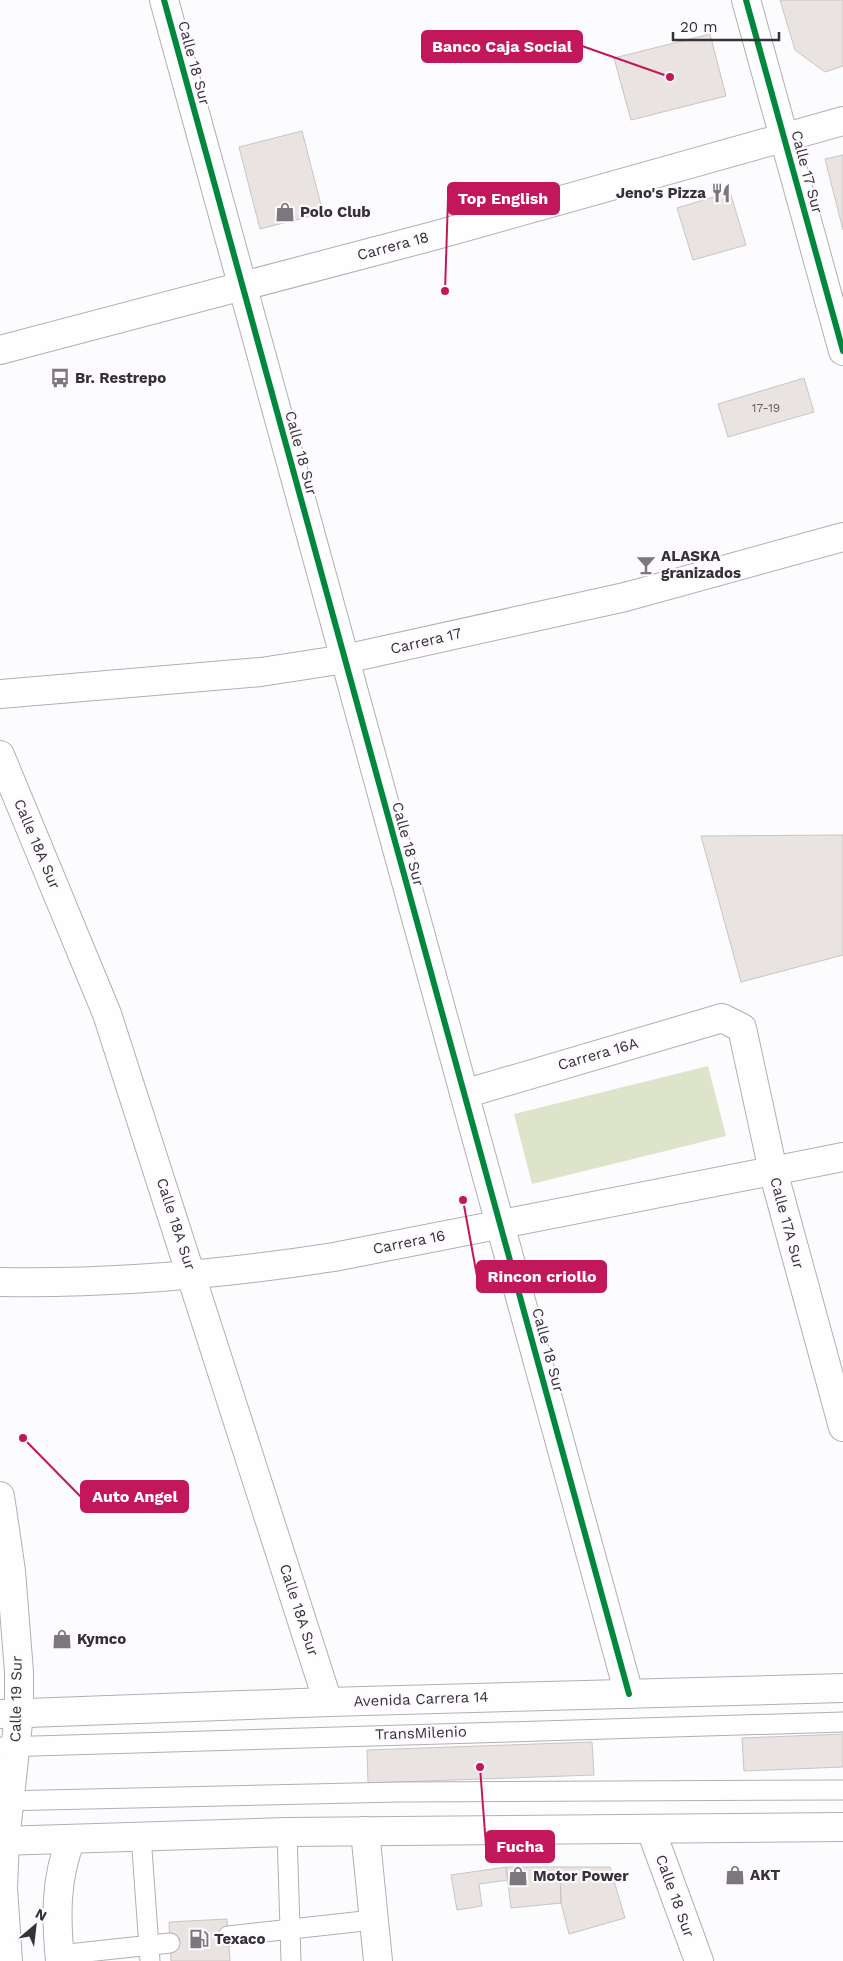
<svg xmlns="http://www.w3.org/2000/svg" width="843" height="1961" font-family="'Work Sans',sans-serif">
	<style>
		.green { fill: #dde4ca }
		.building { fill: #e9e3e2; stroke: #cac5c4 }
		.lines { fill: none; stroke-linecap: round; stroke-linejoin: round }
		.lane-casing { stroke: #b2afb3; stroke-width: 21 }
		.street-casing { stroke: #b2afb3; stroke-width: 30 }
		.secondary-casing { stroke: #b2afb3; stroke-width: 30 }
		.primary-casing { stroke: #b2afb3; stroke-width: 30 }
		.lane { stroke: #fffeff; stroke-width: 19 }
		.street { stroke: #fffeff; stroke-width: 28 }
		.secondary { stroke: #fffeff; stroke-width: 28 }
		.primary { stroke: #fffeff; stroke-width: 28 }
		.cycleway-casing { stroke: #fdfafe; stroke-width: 9 }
		.cycleway { stroke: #00873e; stroke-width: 6 }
		.labels { text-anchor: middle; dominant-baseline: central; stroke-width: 4.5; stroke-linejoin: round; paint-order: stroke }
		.number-label { font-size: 12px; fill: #666065 }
		.street-label { font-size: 15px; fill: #363038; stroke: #fdfafe }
		.poi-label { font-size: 15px; font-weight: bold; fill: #363038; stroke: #fdfafe; text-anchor: start }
		.leader { fill: none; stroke: #c2185b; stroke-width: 2 }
		.callout-dot { fill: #c2185b; stroke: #fdfafe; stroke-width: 2 }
		.callout { fill: #c2185b; stroke: #c2185b; stroke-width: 2 }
		.callout-label { font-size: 16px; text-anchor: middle; font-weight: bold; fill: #fff }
	</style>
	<rect width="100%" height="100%" fill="#fcfbfd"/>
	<path class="green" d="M708,1066l18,70 -194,48 -18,-70z"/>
	<path class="building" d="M780,0h63v66l-18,6 -30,-22z
		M710,34l16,62 -95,24 -17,-62z
		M302,131l21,82 -63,16 -21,-82z
		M843,155v75l-18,-71z
		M730,192l16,53 -53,15 -16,-52z
		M804,378l10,34 -86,25 -10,-33z
		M843,835v120l-102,27 -40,-146z
		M843,1734v33l-99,4 -2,-33z
		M592,1742l2,33 -226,8 -1,-33z
		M506,1867l2,13 -29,4 3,22 -25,4 -6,-35z
		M506,1867h54l1,36 -50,5z
		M560,1867h50l15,51 -56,16 -8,-31z
		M227,1919l3,42h-59l-2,-39z"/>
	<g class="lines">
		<defs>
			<path id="lane" d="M0,1747l843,-25
				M0,1801l399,-9 444,-2
				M287,1832l4,129
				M141,1836l9,125
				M228,1936l145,-16
				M59,1955l111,-12"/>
			<path id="street" d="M164,0l465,1694
				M0,694l261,-22 84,-13 280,-62 218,-60
				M0,755l107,259 221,688
				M464,1094l258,-76 20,10 31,143 70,256
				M0,1282c112,2 224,-8 334,-25l509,-100
				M651,1830l48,131
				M365,1831l13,130"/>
			<path id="secondary" d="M746,0l97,351
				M0,350l433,-114 410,-115
				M0,1496l11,75 8,101v42l-14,127 -2,47 5,73
				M60,1961c-4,-43 -5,-82 11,-122"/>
			<path id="primary" d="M0,1714l328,-12 515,-14
				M0,1841l287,-9 556,-5"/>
		</defs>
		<use href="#lane" class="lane-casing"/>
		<use href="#street" class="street-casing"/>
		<use href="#secondary" class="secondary-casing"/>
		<use href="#primary" class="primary-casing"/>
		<use href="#lane" class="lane"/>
		<use href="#street" class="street"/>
		<use href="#secondary" class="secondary"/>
		<use href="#primary" class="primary"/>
		<defs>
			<path id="cycleway" d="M164,0l465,1694
				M746,0l97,351"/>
		</defs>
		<use href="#cycleway" class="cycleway-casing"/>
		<use href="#cycleway" class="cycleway"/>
	</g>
	<defs>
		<symbol id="restaurant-bare" viewBox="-9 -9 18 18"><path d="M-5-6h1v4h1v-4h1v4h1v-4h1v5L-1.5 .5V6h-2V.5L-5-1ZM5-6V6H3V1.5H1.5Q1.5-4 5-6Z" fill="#7b777d" stroke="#fdfafe" stroke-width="2.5" paint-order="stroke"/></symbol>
		<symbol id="shop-bare" viewBox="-9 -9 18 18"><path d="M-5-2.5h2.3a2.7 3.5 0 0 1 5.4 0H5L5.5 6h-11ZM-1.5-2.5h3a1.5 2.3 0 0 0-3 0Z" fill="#7b777d" stroke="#fdfafe" stroke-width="2.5" paint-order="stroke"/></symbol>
		<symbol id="bus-bare" viewBox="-9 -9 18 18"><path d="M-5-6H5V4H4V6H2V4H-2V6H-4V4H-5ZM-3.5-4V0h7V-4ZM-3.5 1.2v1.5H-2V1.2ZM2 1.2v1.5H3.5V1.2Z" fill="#7b777d" stroke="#fdfafe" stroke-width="2.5" paint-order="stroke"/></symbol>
		<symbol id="bar-bare" viewBox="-9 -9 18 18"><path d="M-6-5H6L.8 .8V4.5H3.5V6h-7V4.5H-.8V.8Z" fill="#7b777d" stroke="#fdfafe" stroke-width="2.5" paint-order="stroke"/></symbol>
		<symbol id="fuel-bare" viewBox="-9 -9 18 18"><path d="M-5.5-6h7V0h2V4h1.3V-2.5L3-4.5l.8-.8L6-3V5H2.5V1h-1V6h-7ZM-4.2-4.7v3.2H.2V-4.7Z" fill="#7b777d" stroke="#fdfafe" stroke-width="2.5" paint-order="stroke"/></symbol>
	</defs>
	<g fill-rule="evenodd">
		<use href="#restaurant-bare" x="707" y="179" width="28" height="28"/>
		<use href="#shop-bare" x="271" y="198" width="28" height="28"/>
		<use href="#bus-bare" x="46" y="364" width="28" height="28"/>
		<use href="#bar-bare" x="632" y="551" width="28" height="28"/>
		<use href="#shop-bare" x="48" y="1625" width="28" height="28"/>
		<use href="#shop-bare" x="721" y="1861" width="28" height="28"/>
		<use href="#shop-bare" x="504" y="1862" width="28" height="28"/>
		<use href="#fuel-bare" x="185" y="1925" width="28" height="28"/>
	</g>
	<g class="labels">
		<g class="number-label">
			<text x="766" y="408">17-19</text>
		</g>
		<g class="street-label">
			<text transform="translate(194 63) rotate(75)">Calle 18 Sur</text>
			<text transform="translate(807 172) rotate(75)">Calle 17 Sur</text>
			<text transform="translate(393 246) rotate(-15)">Carrera 18</text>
			<text transform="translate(301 453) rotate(75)">Calle 18 Sur</text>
			<text transform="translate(426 641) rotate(-13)">Carrera 17</text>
			<text transform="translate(37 844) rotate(67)">Calle 18A Sur</text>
			<text transform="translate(408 844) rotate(75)">Calle 18 Sur</text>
			<text transform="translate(598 1054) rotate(-16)">Carrera 16A</text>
			<text transform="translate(787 1223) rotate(75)">Calle 17A Sur</text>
			<text transform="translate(176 1224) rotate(72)">Calle 18A Sur</text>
			<text transform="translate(409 1242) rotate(-11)">Carrera 16</text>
			<text transform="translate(548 1350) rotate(75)">Calle 18 Sur</text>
			<text transform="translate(299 1610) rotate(72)">Calle 18A Sur</text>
			<text transform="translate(16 1699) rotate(-89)">Calle 19 Sur</text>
			<text transform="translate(421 1699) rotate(-2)">Avenida Carrera 14</text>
			<text transform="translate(421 1733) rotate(-2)">TransMilenio</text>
			<text transform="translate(675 1896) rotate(70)">Calle 18 Sur</text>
		</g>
		<g class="poi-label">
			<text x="706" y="193" text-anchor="end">Jeno's Pizza</text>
			<text x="300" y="212">Polo Club</text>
			<text x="75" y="378">Br. Restrepo</text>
			<text x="661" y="556">ALASKA<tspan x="661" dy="17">granizados</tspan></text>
			<text x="77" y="1639">Kymco</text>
			<text x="750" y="1875">AKT</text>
			<text x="533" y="1876">Motor Power</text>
			<text x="214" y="1939">Texaco</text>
		</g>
	</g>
	<path class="leader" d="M670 77L582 46M445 291L448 199M463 1200L477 1276M23 1438L81 1497M480 1767L486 1846"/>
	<g class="callout-dot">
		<circle cx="670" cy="77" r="5"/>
		<circle cx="445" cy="291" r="5"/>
		<circle cx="463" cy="1200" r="5"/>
		<circle cx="23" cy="1438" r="5"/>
		<circle cx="480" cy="1767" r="5"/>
	</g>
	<g class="callout">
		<rect x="422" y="31" width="160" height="31" rx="5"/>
		<rect x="448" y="183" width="111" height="31" rx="5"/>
		<rect x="477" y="1261" width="129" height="31" rx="5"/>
		<rect x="81" y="1481" width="107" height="31" rx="5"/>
		<rect x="486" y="1831" width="68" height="31" rx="5"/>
	</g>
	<g class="callout-label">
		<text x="502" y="52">Banco Caja Social</text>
		<text x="503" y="204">Top English</text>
		<text x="542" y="1282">Rincon criollo</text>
		<text x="135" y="1502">Auto Angel</text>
		<text x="520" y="1852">Fucha</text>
	</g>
	<g transform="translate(35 1926) rotate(28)" stroke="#fdfafe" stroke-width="4" paint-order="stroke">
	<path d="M0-4L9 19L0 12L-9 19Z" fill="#363038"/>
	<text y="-8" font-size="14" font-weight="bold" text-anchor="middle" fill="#363038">N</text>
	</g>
	<path d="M673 32v8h106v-8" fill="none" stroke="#363038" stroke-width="2.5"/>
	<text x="680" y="32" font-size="15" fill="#363038" stroke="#fdfafe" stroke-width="4" paint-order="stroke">20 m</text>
</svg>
